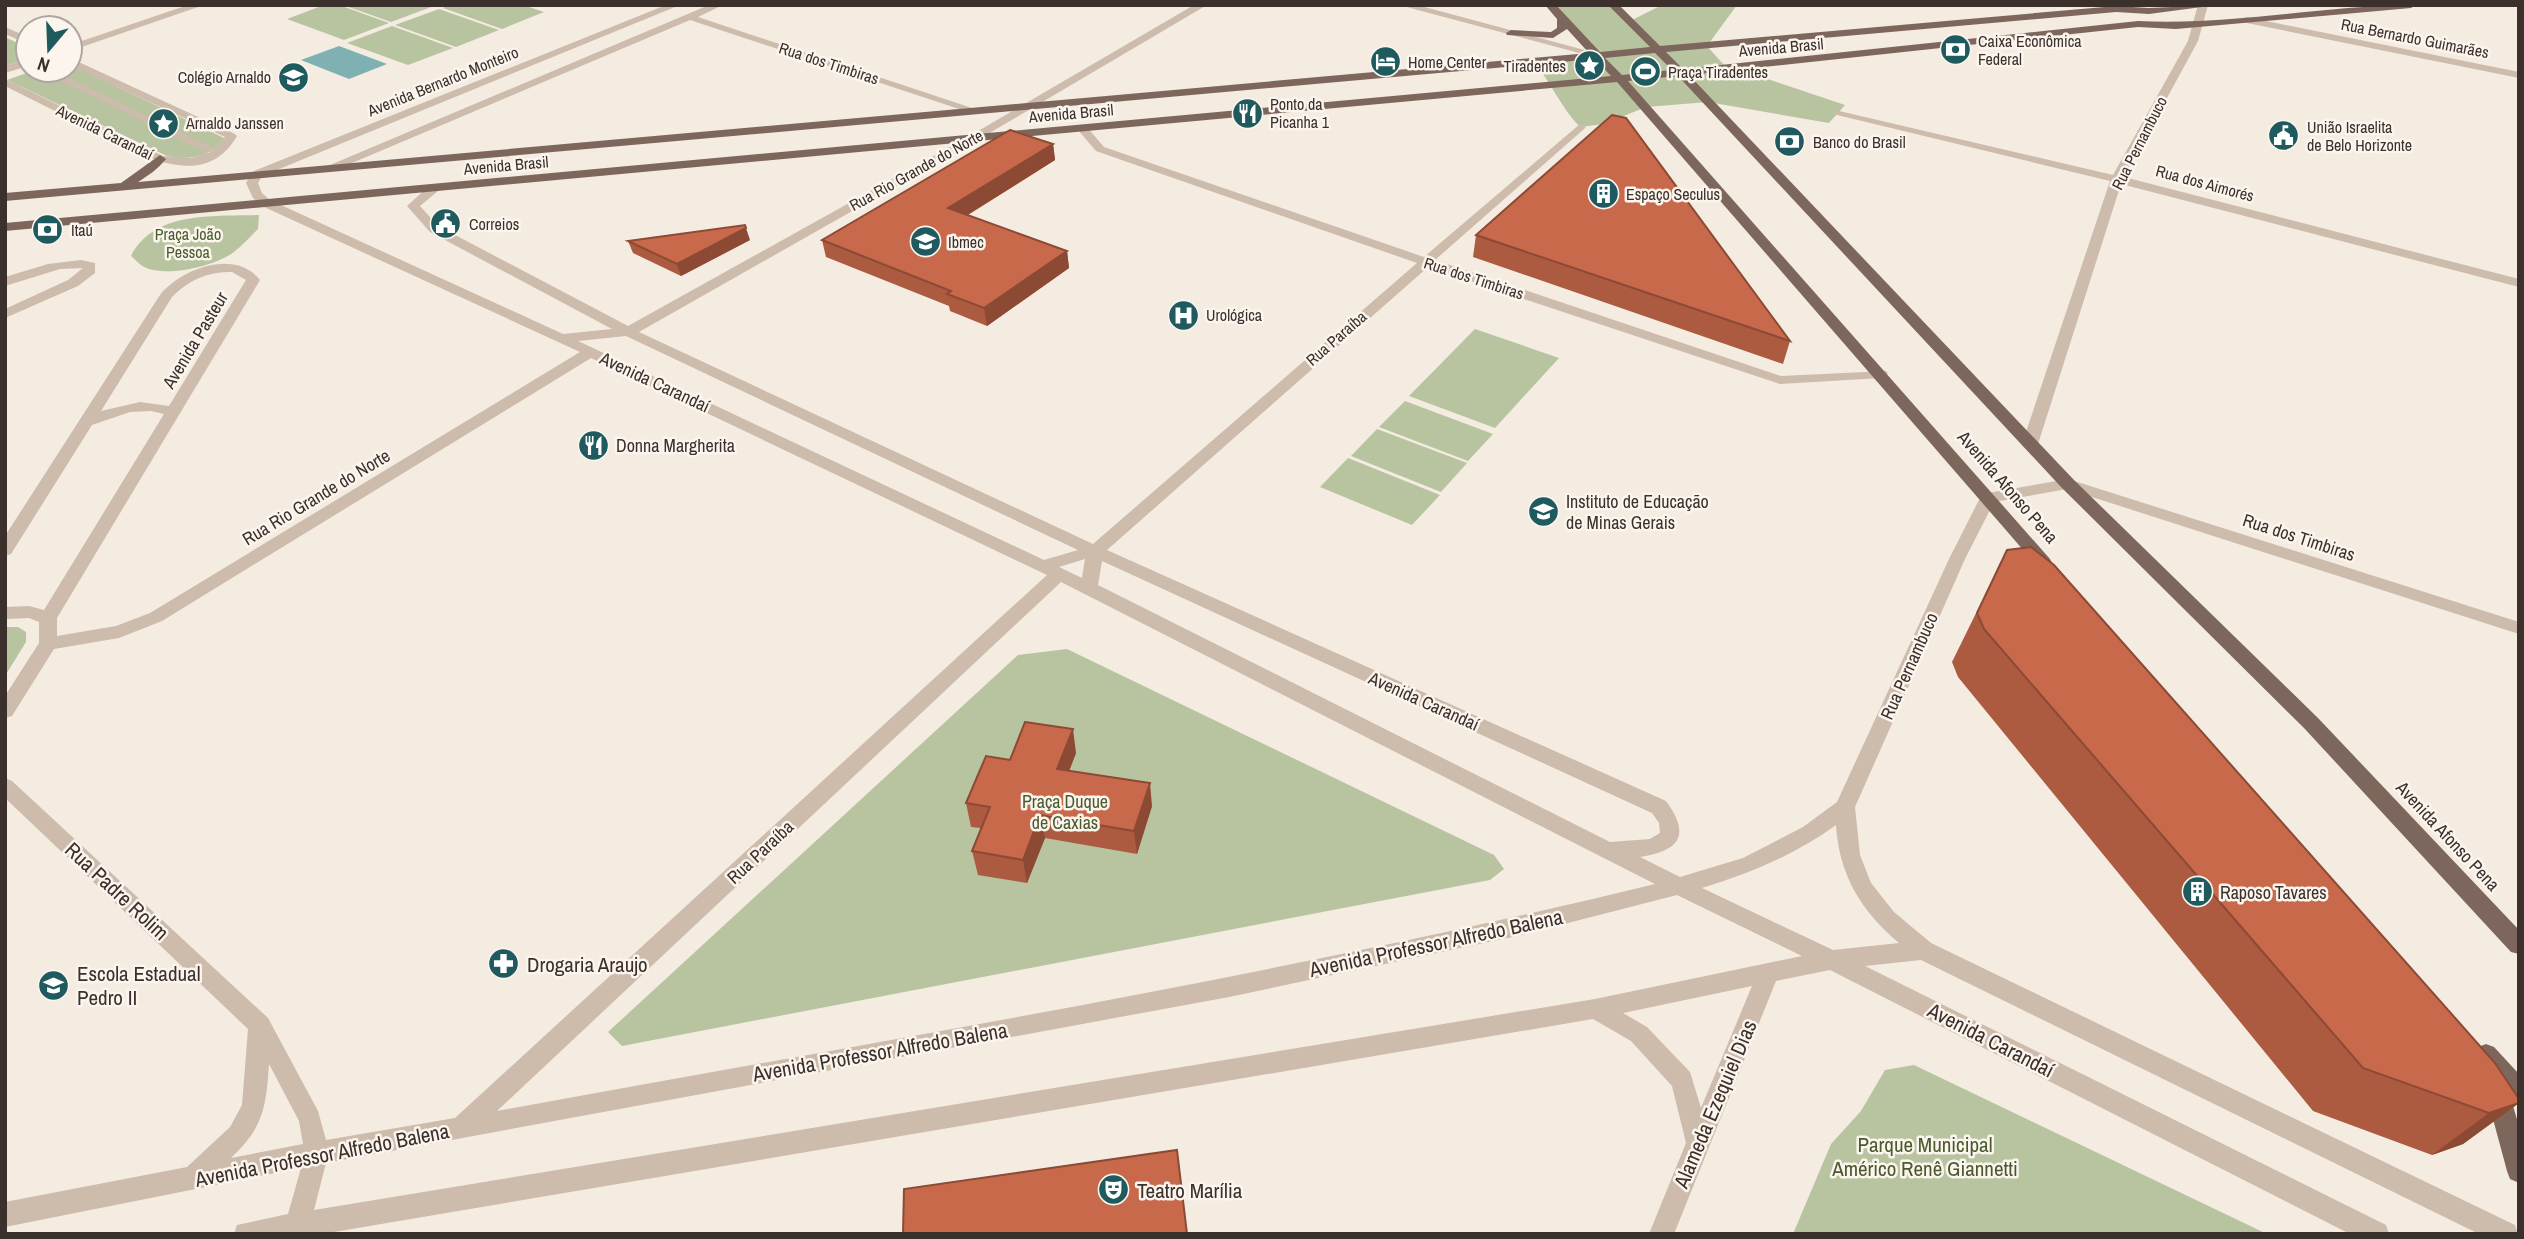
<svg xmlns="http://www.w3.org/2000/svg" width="2524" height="1239" font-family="'Archivo Narrow',sans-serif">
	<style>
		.green { fill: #b8c4a0 }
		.water { fill: #7fb0b2 }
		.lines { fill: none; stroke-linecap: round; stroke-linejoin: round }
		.minor { fill: #cdbbac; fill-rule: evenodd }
		.major { fill: #7d675c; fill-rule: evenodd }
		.wall { fill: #ac5a40 }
		.shaded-wall { fill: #8c4a34 }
		.building { fill: #c8694b; stroke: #8c4a34; stroke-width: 2 }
		.labels { text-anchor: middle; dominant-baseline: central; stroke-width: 5; stroke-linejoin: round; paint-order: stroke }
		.far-street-label { font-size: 16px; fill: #3b302b; stroke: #fbf5ee }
		.far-poi-label { font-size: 16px; fill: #3b302b; stroke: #fbf5ee; text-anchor: start }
		.far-park-label { font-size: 16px; fill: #4a5a2e; stroke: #fbf5ee }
		.street-label { font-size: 18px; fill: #3b302b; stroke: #fbf5ee }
		.poi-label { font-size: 18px; fill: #3b302b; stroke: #fbf5ee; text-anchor: start }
		.park-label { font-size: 18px; fill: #4a5a2e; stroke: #fbf5ee }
		.near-street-label { font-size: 21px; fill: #3b302b; stroke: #fbf5ee }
		.near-poi-label { font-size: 21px; fill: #3b302b; stroke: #fbf5ee; text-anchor: start }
		.near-park-label { font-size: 21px; fill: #4a5a2e; stroke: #fbf5ee }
	</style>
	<rect width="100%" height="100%" fill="#f4ebe1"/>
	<path class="green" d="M324,5h15l50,18 -45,17 -57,-21z
		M343,5h88l3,1 -43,16z
		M449,5h74l21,7 -42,17 -59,-21z
		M1552,5h62l18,15 30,-15h75l-30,41 16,18 122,41 -16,18 -121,-21 -62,5 -42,17 -24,3c-19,-19 -29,-45 -47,-66l65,-6z
		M439,9l60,21 -43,17 -61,-22z
		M392,26l61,22 -45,17 -61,-22z
		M5,37l23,11v11l-23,7z
		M70,64l154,74 -3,6c-16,14 -34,16 -54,12l-160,-76 28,-10h35z
		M259,215l-1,14c-8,8 -15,16 -24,23 -19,14 -68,26 -90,15 -4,-2 -9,-8 -13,-11 24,-46 84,-39 128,-41z
		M1475,329l84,29 -64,70 -86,-32z
		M1405,401l88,33 -25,27 -89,-34z
		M1377,429l90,34 -26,29 -90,-36z
		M1348,458l92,37 -28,30 -92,-38z
		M5,627h13l8,5v10l-21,34z
		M1067,649l427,206 10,14 -14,11 -868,166 -14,-14 410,-377z
		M1914,1065l353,169h-474l38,-90 30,-33 24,-41z"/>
	<path class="water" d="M339,46l48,18 -38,15 -48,-19z"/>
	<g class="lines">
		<path class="minor" d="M188,5h16l-134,46v-6z
			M666,5h14l-418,171 -4,7 4,10 8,7 293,134 49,-5 -182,-97 -23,-26 23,-21h8v6l-18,15 18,20 190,100 345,-192 221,-129h13l-226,133 -342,194 454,212 324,-281 -321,-112 -18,-21v-4h8l18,21 320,110 156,-133 6,3 -2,2 -149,131 346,116 105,-5 2,3 -7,4 -101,6 -352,-117 -321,283 559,251c25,34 14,50 -26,56l40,20 63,-19 60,-31 34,-25 112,-243 33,-65 86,-15 451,143v12l-452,-145 -73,13 -29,57 -110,248 5,48 11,28 23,29 37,31 584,282 3,9h-39l-558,-274 -56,6 521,259 3,9h-39l-520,-264 -54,11 -102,253h-25l37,-91 -14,-57 -41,-45 -38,-22 -1271,215h-88l3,-9 51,-11 13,-46 -296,59v-25l182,-35 43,-40 12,-22 6,-76 -243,-231v-20l7,3 256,237 50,93 8,29 129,-22 592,-543 -456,-217 -429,263 -43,17 -65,11 -42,67 -7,2v-22l34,-53v-21l-10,-4 -24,1v-12l24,-1 15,4 120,-196 -13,-3 -21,1 -38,13 -81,129 -6,2v-20l155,-241c21,-26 75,-47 100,-15l-203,338v18l59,-10 34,-13 430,-261 -318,-146 -9,-8 -7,-15 8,-12zM232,272l14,8 -77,126 -29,-4 -39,9 71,-114c17,-17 36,-26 60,-25zM626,336l452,214 -34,10 -466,-219zM1085,559l-3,19 -23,-11zM1102,561l550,252 7,10 1,10 -10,6 -40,3 -512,-257zM1061,582l594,302c-382,93 -771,156 -1158,227zM1836,825c3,50 25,86 63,118l-66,7 -131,-62c48,-15 93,-33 134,-63zM1677,895l125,61 -207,43 -1281,211 12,-47 903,-166 288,-61zM1752,986l-51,122 -11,-36 -43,-45 -24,-14zM269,1064l30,57 4,23 -72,14c33,-31 35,-51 38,-94z
			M709,5h14l-25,12 277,92 -10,2 -275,-91 -357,151 -10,-3z
			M1399,5h18l186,50 -5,3z
			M2198,5h10l-10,36 -74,136 395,102v8l-398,-103 -83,260 -8,5 -5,-2 -3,-3 88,-263 -277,-67 6,-3 274,64 75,-134z
			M2246,17l273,55v6l-277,-56 -1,-2z
			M5,27l23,10v7l-23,-10z
			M70,58l165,76 2,2c-34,59 -101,16 -144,-6 -29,-15 -59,-29 -88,-44v-7l158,77 28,2 20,-6 -7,-1 -166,-81h13l161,77v4l13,-14 -155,-72z
			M28,59v7l-23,7v-7z
			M81,260l14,3v10l-17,13 -73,32v-9l63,-29 15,-12 -23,1 -55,17v-9l43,-13z"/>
		<path class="major" d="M1545,5h11l44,47 50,-5 -42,-42h11l41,41 456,-40 33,2 68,-3 -68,9 -33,-2 -450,40 17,17 455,-48c93,5 185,-16 278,-16l-5,3 -235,21 -38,-2 -449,48 385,405 244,238 201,212v24l-8,-2 -207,-224 -242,-240 -384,-412 -50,5 422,478 2,4 -2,4h-12l-421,-485 -1612,149v-8l1606,-147 -16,-17 -1590,142v-8l116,-10 39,-28 6,4c-8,10 -17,16 -28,23l1451,-129 -22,-24 -14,9 -46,-3 -1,-2 5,-3 40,2 6,-4v-9zM1655,53l17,17 -50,5 -17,-17z
			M2486,1044l8,3 25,27v28l-8,-3 8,27v57l-9,-4 -3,-8 -21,-78 4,-8 6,-2 -21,-28 3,-8z"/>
	</g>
	<path class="wall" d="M1053,144l2,16 -87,55 99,36 2,17 -82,58 -37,-15 -1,-5 -123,-49 -4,-17z
		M1476,235l314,106 -7,23 -310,-107z
		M750,240l-69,36 -48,-23 -5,-12z
		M2007,550l512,549v4l-56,41 -31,11 -119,-44 -355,-434 -6,-15z
		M1076,753l-7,18 83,35 -15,48 -92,-16 -18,45 -49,-8 -6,-24 9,-23 -10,-1 -5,-24 44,-43z"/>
	<path class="shaded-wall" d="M1053,144l2,16 -104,65 -3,-17z
		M746,228l4,12 -69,36 -4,-12z
		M1067,251l2,17 -82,58 -3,-18z
		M1073,729l3,24 -15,39 -4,-23z
		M1150,783l2,23 -15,48 -3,-23z
		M1040,815l5,23 -18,45 -4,-23z
		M2519,1103l-56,41 -31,11 57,-42z"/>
	<path class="building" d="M1612,115l14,3 164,223 -314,-106z
		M1010,130l43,14 -105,64 119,43 -83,57 -37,-14 4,-3 -129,-51z
		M745,225l1,3 -69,36 -49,-23z
		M2031,547l23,18 441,498 24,36v4l-30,10 -126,-45 -379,-439 -7,-16 30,-63z
		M1025,722l48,7 -16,40 93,14 -16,48 -94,-16 -17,45 -51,-9 18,-44 -24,-4 20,-47 24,4z
		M1177,1150l10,84h-284l1,-45z"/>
	<defs>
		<symbol id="bank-disc" viewBox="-11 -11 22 22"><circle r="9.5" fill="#1f5a5e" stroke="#fbf5ee"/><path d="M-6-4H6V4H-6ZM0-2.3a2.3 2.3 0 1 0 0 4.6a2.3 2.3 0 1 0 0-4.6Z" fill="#fff"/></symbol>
		<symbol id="hotel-disc" viewBox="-11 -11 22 22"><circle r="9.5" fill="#1f5a5e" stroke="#fbf5ee"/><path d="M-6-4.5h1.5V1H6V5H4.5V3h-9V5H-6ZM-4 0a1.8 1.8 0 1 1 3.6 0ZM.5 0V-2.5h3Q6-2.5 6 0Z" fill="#fff"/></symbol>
		<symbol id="sight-disc" viewBox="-11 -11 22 22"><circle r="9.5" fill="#1f5a5e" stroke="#fbf5ee"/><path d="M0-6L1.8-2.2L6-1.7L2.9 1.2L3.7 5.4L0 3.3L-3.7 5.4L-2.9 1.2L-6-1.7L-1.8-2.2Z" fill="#fff"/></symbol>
		<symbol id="stadium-disc" viewBox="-11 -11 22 22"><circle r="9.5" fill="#1f5a5e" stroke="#fbf5ee"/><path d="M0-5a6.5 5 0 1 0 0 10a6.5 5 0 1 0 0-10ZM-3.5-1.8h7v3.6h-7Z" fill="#fff"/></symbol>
		<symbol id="school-disc" viewBox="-11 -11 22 22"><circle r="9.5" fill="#1f5a5e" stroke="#fbf5ee"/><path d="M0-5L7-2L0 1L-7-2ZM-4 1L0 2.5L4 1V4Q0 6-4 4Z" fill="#fff"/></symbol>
		<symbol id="restaurant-disc" viewBox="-11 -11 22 22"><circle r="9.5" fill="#1f5a5e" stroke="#fbf5ee"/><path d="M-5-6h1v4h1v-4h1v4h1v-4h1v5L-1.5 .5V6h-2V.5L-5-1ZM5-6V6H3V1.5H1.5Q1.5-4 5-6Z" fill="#fff"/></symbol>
		<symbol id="civic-disc" viewBox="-11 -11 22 22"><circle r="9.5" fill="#1f5a5e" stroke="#fbf5ee"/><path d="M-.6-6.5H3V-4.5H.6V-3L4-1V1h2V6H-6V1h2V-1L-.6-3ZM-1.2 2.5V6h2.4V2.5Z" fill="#fff"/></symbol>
		<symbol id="building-disc" viewBox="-11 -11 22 22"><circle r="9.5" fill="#1f5a5e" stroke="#fbf5ee"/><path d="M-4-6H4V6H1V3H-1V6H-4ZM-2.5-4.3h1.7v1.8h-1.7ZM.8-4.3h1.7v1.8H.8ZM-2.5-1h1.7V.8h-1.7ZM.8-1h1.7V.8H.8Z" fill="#fff"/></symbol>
		<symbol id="university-disc" viewBox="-11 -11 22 22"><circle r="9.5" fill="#1f5a5e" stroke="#fbf5ee"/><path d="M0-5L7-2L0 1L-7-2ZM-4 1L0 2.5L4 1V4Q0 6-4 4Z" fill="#fff"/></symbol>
		<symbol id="hospital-disc" viewBox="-11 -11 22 22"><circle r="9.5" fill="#1f5a5e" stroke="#fbf5ee"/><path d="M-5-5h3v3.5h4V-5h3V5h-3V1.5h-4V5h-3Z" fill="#fff"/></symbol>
		<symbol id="pharmacy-disc" viewBox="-11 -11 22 22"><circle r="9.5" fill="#1f5a5e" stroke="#fbf5ee"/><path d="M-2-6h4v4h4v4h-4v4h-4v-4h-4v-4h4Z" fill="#fff"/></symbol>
		<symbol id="theatre-disc" viewBox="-11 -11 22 22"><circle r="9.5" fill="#1f5a5e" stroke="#fbf5ee"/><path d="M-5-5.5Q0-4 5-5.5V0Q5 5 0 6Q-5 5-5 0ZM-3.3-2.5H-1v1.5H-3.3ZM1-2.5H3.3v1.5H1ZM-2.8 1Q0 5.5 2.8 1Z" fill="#fff"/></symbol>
	</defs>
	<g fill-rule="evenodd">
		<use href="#bank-disc" x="1938" y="32" width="35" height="35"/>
		<use href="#hotel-disc" x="1368" y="44" width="35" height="35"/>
		<use href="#sight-disc" x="1572" y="48" width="35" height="35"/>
		<use href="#stadium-disc" x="1628" y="54" width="35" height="35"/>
		<use href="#school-disc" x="276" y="60" width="35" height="35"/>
		<use href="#restaurant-disc" x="1230" y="96" width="35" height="35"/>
		<use href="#sight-disc" x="146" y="106" width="35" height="35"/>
		<use href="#civic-disc" x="2266" y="118" width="35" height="35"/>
		<use href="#bank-disc" x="1772" y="124" width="35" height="35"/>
		<use href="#building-disc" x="1586" y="176" width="35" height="35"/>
		<use href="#civic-disc" x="428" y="206" width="35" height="35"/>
		<use href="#bank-disc" x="30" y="212" width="35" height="35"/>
		<use href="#university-disc" x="908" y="224" width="35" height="35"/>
		<use href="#hospital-disc" x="1166" y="298" width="35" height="35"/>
		<use href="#restaurant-disc" x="576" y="428" width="35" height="35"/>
		<use href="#school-disc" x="1526" y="494" width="35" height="35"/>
		<use href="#building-disc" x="2180" y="874" width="35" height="35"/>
		<use href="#pharmacy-disc" x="486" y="946" width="35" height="35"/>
		<use href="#school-disc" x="36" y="968" width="35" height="35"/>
		<use href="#theatre-disc" x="1096" y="1172" width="35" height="35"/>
	</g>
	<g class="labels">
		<g class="far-street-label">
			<text transform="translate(2415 38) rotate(11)">Rua Bernardo Guimarães</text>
			<text transform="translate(1781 47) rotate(-5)">Avenida Brasil</text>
			<text transform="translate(829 63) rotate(18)">Rua dos Timbiras</text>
			<text transform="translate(443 81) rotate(-22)">Avenida Bernardo Monteiro</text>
			<text transform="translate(1071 113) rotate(-5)">Avenida Brasil</text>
			<text transform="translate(105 132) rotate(26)">Avenida Carandaí</text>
			<text transform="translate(2139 143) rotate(-63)">Rua Pernambuco</text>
			<text transform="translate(506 165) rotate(-5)">Avenida Brasil</text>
			<text transform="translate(916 170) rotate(-29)">Rua Rio Grande do Norte</text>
			<text transform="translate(2205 183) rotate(15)">Rua dos Aimorés</text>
			<text transform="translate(1474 278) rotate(18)">Rua dos Timbiras</text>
			<text transform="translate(1336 338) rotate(-41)">Rua Paraíba</text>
		</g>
		<g class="far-poi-label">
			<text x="1978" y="41">Caixa Econômica<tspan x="1978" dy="18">Federal</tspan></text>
			<text x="1408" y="62">Home Center</text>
			<text x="1566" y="66" text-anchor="end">Tiradentes</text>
			<text x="1668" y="72">Praça Tiradentes</text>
			<text x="271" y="77" text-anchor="end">Colégio Arnaldo</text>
			<text x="1270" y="104">Ponto da<tspan x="1270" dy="18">Picanha 1</tspan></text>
			<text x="186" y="123">Arnaldo Janssen</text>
			<text x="2307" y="127">União Israelita<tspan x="2307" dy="18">de Belo Horizonte</tspan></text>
			<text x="1813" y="142">Banco do Brasil</text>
			<text x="1626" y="194">Espaço Seculus</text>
			<text x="469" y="224">Correios</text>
			<text x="71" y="230">Itaú</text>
			<text x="948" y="242">Ibmec</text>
			<text x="1206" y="315">Urológica</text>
		</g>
		<g class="far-park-label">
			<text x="188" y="234">Praça João<tspan x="188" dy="18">Pessoa</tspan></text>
		</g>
		<g class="street-label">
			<text transform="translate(195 340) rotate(-59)">Avenida Pasteur</text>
			<text transform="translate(655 382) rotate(25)">Avenida Carandaí</text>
			<text transform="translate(2008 487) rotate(49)">Avenida Afonso Pena</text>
			<text transform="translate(316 497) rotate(-31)">Rua Rio Grande do Norte</text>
			<text transform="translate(2299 537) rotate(18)">Rua dos Timbiras</text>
			<text transform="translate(1909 666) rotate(-66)">Rua Pernambuco</text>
			<text transform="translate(1424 701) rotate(24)">Avenida Carandaí</text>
			<text transform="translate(2448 836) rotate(47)">Avenida Afonso Pena</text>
			<text transform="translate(760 852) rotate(-43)">Rua Paraíba</text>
		</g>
		<g class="poi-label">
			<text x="616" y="445">Donna Margherita</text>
			<text x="1566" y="501">Instituto de Educação<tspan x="1566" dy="21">de Minas Gerais</tspan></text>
			<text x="2220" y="892">Raposo Tavares</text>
		</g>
		<g class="park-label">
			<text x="1065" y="801">Praça Duque<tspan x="1065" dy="21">de Caxias</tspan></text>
		</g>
		<g class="near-street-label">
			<text transform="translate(117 891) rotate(43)">Rua Padre Rolim</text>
			<text transform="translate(1436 943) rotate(-12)">Avenida Professor Alfredo Balena</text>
			<text transform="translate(1991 1040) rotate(27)">Avenida Carandaí</text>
			<text transform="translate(880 1052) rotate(-10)">Avenida Professor Alfredo Balena</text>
			<text transform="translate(1715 1104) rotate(-67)">Alameda Ezequiel Dias</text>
			<text transform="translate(322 1155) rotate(-11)">Avenida Professor Alfredo Balena</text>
		</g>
		<g class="near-poi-label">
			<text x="527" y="964">Drogaria Araujo</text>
			<text x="77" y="973">Escola Estadual<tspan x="77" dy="24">Pedro II</tspan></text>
			<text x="1137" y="1190">Teatro Marília</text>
		</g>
		<g class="near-park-label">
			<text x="1925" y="1144">Parque Municipal<tspan x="1925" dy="24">Américo Renê Giannetti</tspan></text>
		</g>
	</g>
	<rect width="2524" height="1239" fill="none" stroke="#3b302b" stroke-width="14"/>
	<g transform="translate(49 49) rotate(199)"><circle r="33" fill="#fbf5ee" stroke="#aea6a0" stroke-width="2"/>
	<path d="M0-5L12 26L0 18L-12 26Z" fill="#1f5a5e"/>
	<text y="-10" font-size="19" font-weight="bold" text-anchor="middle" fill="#3b302b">N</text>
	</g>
</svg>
